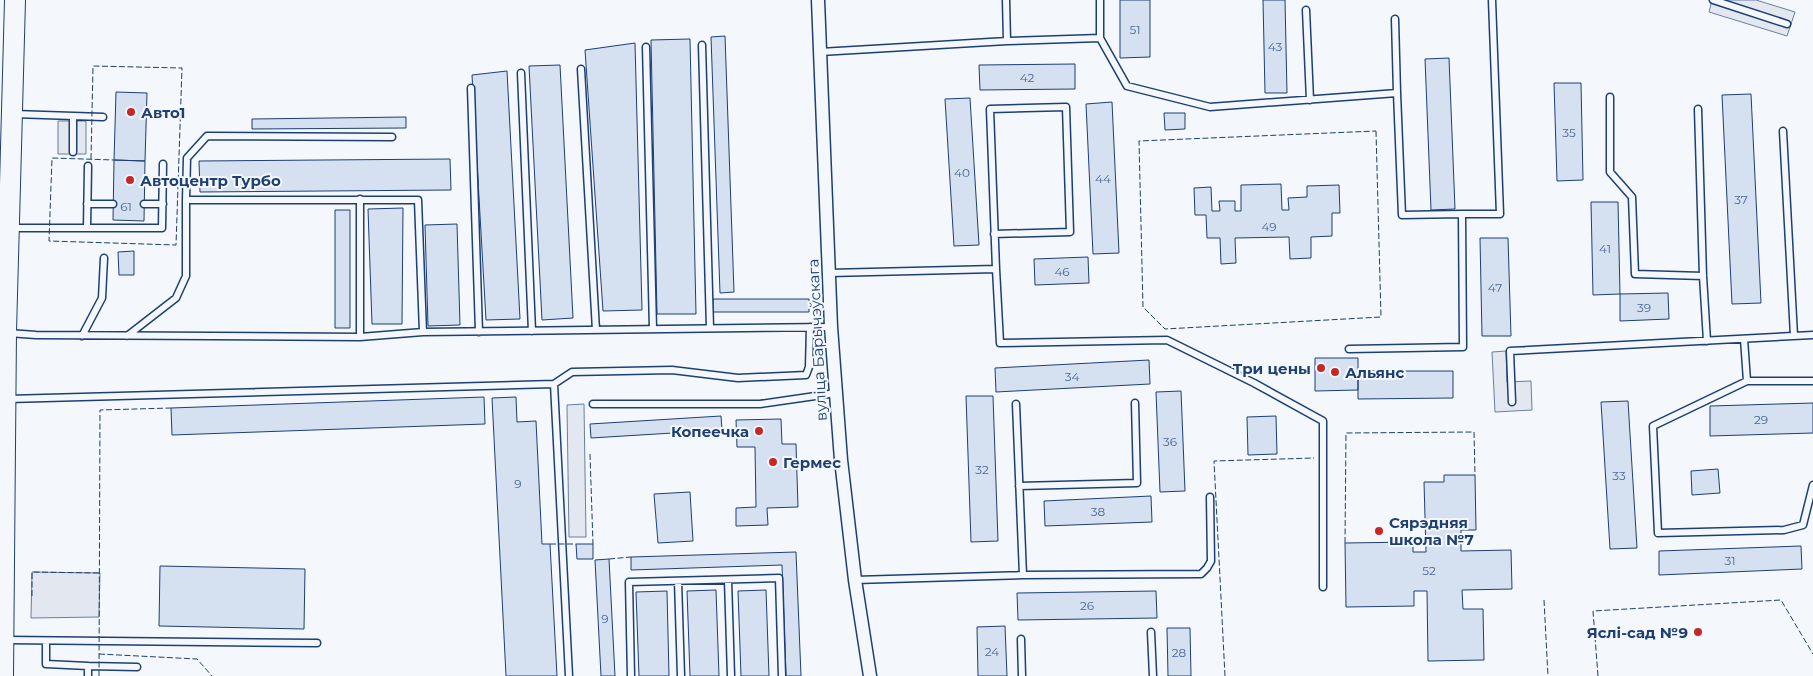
<svg xmlns="http://www.w3.org/2000/svg" width="1813" height="676" font-family="Montserrat,sans-serif">
	<style>
		.parking { fill: #e3e8f0; stroke: #687fa3 }
		.building { fill: #d5e0f0; stroke: #1d3f73 }
		.lines { fill: none; stroke-linecap: round; stroke-linejoin: round }
		.service-casing { stroke: #1d3f73; stroke-width: 9 }
		.minor-casing { stroke: #1d3f73; stroke-width: 15 }
		.primary-casing { stroke: #1d3f73; stroke-width: 22 }
		.service { stroke: #f4f7fb; stroke-width: 6 }
		.minor { stroke: #f4f7fb; stroke-width: 12 }
		.primary { stroke: #f4f7fb; stroke-width: 20 }
		.fence { stroke: #1d3f73; stroke-width: 1; stroke-dasharray: 6 2.5; stroke-linecap: butt }
		.poi-dot { fill: #c62828; stroke: #f4f7fb; stroke-width: 2 }
		.labels { text-anchor: middle; dominant-baseline: central; stroke-width: 4; stroke-linejoin: round; paint-order: stroke }
		.number-label { font-size: 12px; fill: #4b6792 }
		.poi-label { font-size: 15px; font-weight: bold; fill: #1d3f73; stroke: #f4f7fb; text-anchor: start }
		.street-label { font-size: 15px; fill: #1d3f73; stroke: #f4f7fb }
	</style>
	<rect width="100%" height="100%" fill="#f4f7fb"/>
	<path class="parking" d="M1712,0h44l39,12 -8,24 -78,-24z
		M58,121h28v33h-28z
		M1506,351l1,31 24,-1 1,29 -37,2 -3,-60z
		M584,404l2,133h-17l-2,-132z
		M32,572l68,1 -1,44 -68,1z"/>
	<path class="building" d="M1120,0h30v57l-30,1z
		M1263,0h22l2,93h-22z
		M725,36l9,256 -14,1 -9,-256z
		M690,39l6,275h-39l-6,-274z
		M635,43l7,267 -39,1 -18,-261z
		M1449,58l6,151 -24,1 -6,-151z
		M1075,64v25l-95,1 -1,-25z
		M560,65l13,253 -31,2 -13,-254z
		M507,71l13,248 -34,1 -14,-245z
		M1554,83h27l2,97 -26,1z
		M116,92l31,1 -2,68 -31,-1z
		M1751,94l10,209 -29,1 -10,-209z
		M970,98l9,147 -25,1 -9,-147z
		M1112,102l7,151 -26,1 -7,-150z
		M1164,113h21v16l-20,1z
		M406,117v11l-154,1v-10z
		M450,159l1,31 -251,2 -1,-31z
		M114,160l31,1 -1,60 -31,-1z
		M1281,184l1,26h7l-1,-12 19,-1v-11l32,-1 1,28h-8v23l-21,1v21l-21,1 -1,-22 -54,1 1,25 -15,1 -1,-26h-13l-1,-23h-11l-1,-27 17,-1 1,24h8l-1,-10h16v10h6v-26z
		M1591,202h27l2,92 -27,1z
		M403,208l-1,116h-30l-4,-115z
		M335,210h15v118h-15z
		M457,224l3,101 -32,1 -3,-101z
		M1480,238h28l3,98h-29z
		M134,251v24h-15l-1,-23z
		M1088,257l1,26 -54,2 -1,-26z
		M1668,293l1,26 -49,2v-27z
		M713,299h96v13h-96z
		M1315,358h43v32l-43,1z
		M1149,360l1,24 -154,8 -1,-24z
		M1358,371h95v27l-95,1z
		M1181,391l4,100 -25,1 -4,-100z
		M966,396h27l5,145 -27,1z
		M484,397l1,27 -313,11 -1,-27z
		M516,397l1,25 19,-1 6,123h8l7,132h-51l-14,-278z
		M1628,401l9,147 -27,1 -9,-147z
		M1813,403v30l-103,3v-30z
		M721,416l1,14 -131,8 -1,-14z
		M1276,416l1,38 -29,1 -1,-38z
		M781,419l1,25h14l2,63 -31,1 1,17 -32,1v-18l20,-1 -1,-60h-18l-1,-27z
		M1718,469l2,24 -28,2 -1,-24z
		M1444,475h31l1,55h-15v21l50,-1 1,39 -50,1 1,19h20l1,51 -56,1 -1,-70h-13v15l-68,1 -1,-64 68,-1v10h13l-2,-70h20z
		M690,492l3,49 -35,2 -4,-49z
		M1151,496l1,26 -107,4 -1,-25z
		M576,544h17v15h-16z
		M1801,546l1,23 -143,6v-24z
		M796,552l5,124h-15l-4,-111 -151,5v-13z
		M609,559l6,117h-14l-6,-116z
		M160,566l145,3 -1,60 -145,-3z
		M716,590l3,86h-29l-3,-85z
		M766,590l3,86h-28l-3,-85z
		M667,591l2,85h-30l-3,-84z
		M1156,591l1,27 -139,2 -1,-27z
		M1005,626l2,50h-29l-1,-49z
		M1167,628h23l1,48h-23z"/>
	<g class="lines">
		<defs>
			<path id="service" d="M1006,0l1,41
				M1100,0v38
				M1713,0l74,24
				M1306,10l4,90
				M1395,19l2,74
				M702,45l8,283
				M646,47l7,282
				M820,52l187,-11 93,-3 27,48 83,21 187,-14 5,122 60,-1
				M581,69l15,261
				M521,73l11,258
				M471,88l8,244
				M1610,97v75l22,25 3,77 68,2
				M1698,109l5,167 4,65
				M14,114l89,3
				M1783,131l11,205
				M73,152v-36
				M360,199v138
				M186,200l1,-42 20,-22 185,1
				M87,204h26
				M144,204h19
				M12,228h150l1,-64
				M87,228l1,-62
				M996,269l4,74 167,-3 87,43 69,38v166
				M829,273l167,-4 -6,-160 76,-2 4,125 -76,2
				M8,333l28,2 324,2 63,-5 408,-5
				M82,336l20,-38 2,-40
				M127,336l49,-38 10,-22v-76h232l5,132
				M1744,339l3,42h66
				M1349,349l114,-2 -1,-133h38l-8,-214
				M1747,381l-94,45 5,107 126,-3 19,-5 10,-40
				M8,399l546,-15
				M1512,402l-2,-51 303,-16
				M593,404h167l76,-11
				M1016,404l7,171
				M1019,486l118,-3 -2,-80
				M728,580l3,96
				M855,580l168,-5 178,-1 6,-6 4,-7 -1,-64
				M678,581l3,95
				M1151,632l2,44
				M1021,639l1,37
				M6,640l311,3
				M46,641v23l42,2
				M88,676v-10l49,1
				M569,676l-15,-292 18,-12 100,-2 66,8 68,-3 3,-8 1,-40
				M631,676l-2,-94 150,-4 3,98"/>
			<path id="minor" d="M818,0l13,327 10,133 14,120 15,96"/>
			<path id="primary" d="M3,676l3,-344 9,-332"/>
		</defs>
		<use href="#service" class="service-casing"/>
		<use href="#minor" class="minor-casing"/>
		<use href="#primary" class="primary-casing"/>
		<use href="#service" class="service"/>
		<use href="#minor" class="minor"/>
		<use href="#primary" class="primary"/>
		<path class="fence" d="M1376,131l5,186 -216,12 -22,-22 -4,-166z
			M91,159l2,-93 89,2 -6,177 -127,-4 3,-83 62,2
			M590,454l3,90
			M1345,543l1,-110 128,-1 1,43
			M550,544h26
			M609,559l22,-2
			M32,596v-24l68,1
			M1544,600l4,76
			M99,654l98,5 15,17
			M99,676l1,-266 71,-2
			M1225,676l-11,-215 100,-3
			M1598,676l-5,-65 188,-11 32,54"/>
	</g>
	<g class="poi-dot">
		<circle cx="131" cy="112" r="5"/>
		<circle cx="130" cy="180" r="5"/>
		<circle cx="1321" cy="368" r="5"/>
		<circle cx="1335" cy="372" r="5"/>
		<circle cx="759" cy="431" r="5"/>
		<circle cx="773" cy="462" r="5"/>
		<circle cx="1379" cy="531" r="5"/>
		<circle cx="1698" cy="632" r="5"/>
	</g>
	<g class="labels">
		<g class="number-label">
			<text x="1135" y="29">51</text>
			<text x="1275" y="46">43</text>
			<text x="1027" y="77">42</text>
			<text x="1569" y="132">35</text>
			<text x="962" y="172">40</text>
			<text x="1103" y="178">44</text>
			<text x="1741" y="199">37</text>
			<text x="126" y="206">61</text>
			<text x="1269" y="226">49</text>
			<text x="1605" y="248">41</text>
			<text x="1062" y="271">46</text>
			<text x="1495" y="287">47</text>
			<text x="1644" y="307">39</text>
			<text x="1072" y="376">34</text>
			<text x="1761" y="419">29</text>
			<text x="1170" y="441">36</text>
			<text x="982" y="469">32</text>
			<text x="1619" y="475">33</text>
			<text x="518" y="483">9</text>
			<text x="1098" y="511">38</text>
			<text x="1730" y="560">31</text>
			<text x="1429" y="570">52</text>
			<text x="1087" y="605">26</text>
			<text x="605" y="618">9</text>
			<text x="992" y="651">24</text>
			<text x="1179" y="652">28</text>
		</g>
		<g class="poi-label">
			<text x="141" y="112">Авто1</text>
			<text x="140" y="180">Автоцентр Турбо</text>
			<text x="1311" y="368" text-anchor="end">Три цены</text>
			<text x="1345" y="372">Альянс</text>
			<text x="749" y="431" text-anchor="end">Копеечка</text>
			<text x="783" y="462">Гермес</text>
			<text x="1389" y="522">Сярэдняя<tspan x="1389" dy="17">школа №7</tspan></text>
			<text x="1688" y="632" text-anchor="end">Яслі-сад №9</text>
		</g>
		<g class="street-label">
			<text transform="translate(817 340) rotate(-93)">вуліца Барычэўскага</text>
		</g>
	</g>
</svg>
